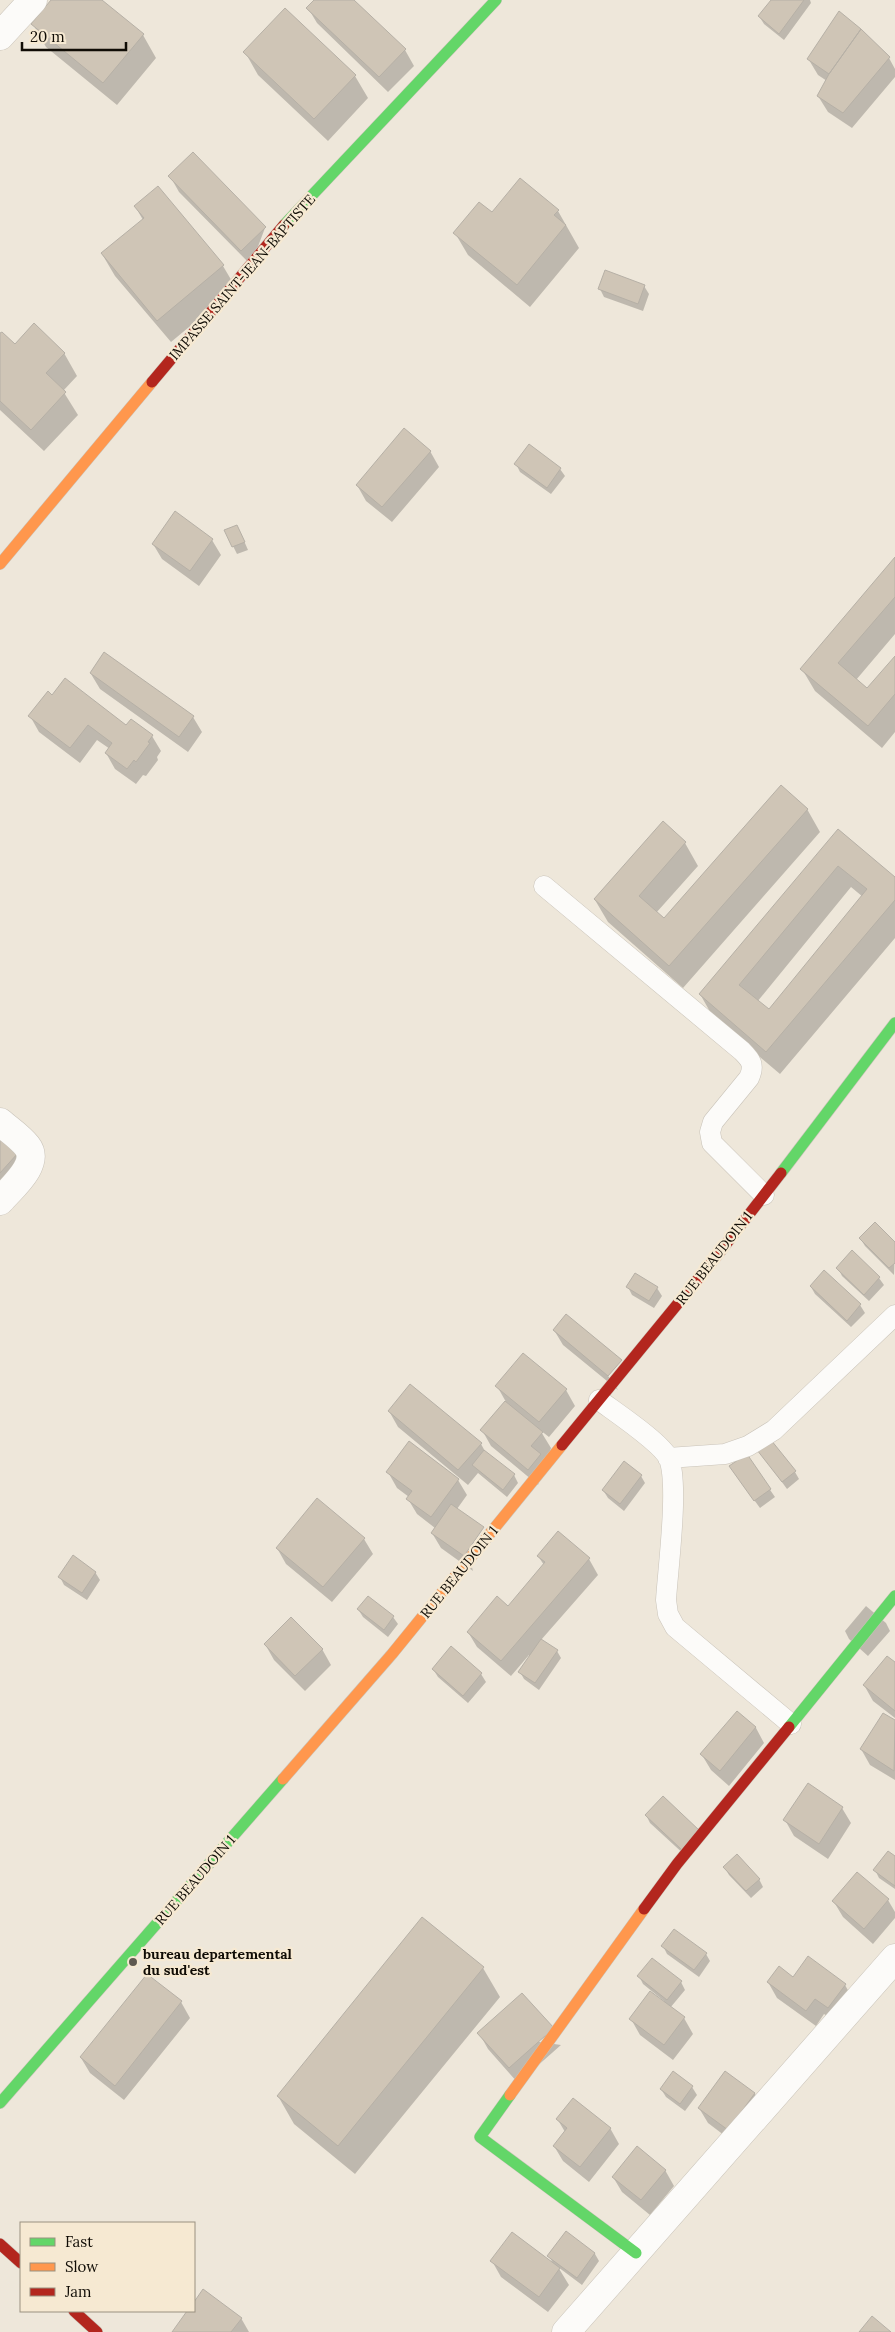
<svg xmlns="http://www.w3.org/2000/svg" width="895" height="2332" font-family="Lora,serif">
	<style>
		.shadow { fill: #0003; fill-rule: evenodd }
		.building { fill: #cfc5b6; stroke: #b6b0a6; fill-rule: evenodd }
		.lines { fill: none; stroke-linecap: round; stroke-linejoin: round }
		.lane-casing { stroke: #c9c3b9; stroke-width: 21 }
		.street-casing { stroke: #c9c3b9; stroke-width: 29 }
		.fast-casing { stroke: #c9c3b9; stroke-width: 12 }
		.slow-casing { stroke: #c9c3b9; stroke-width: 12 }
		.jam-casing { stroke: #c9c3b9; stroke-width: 12 }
		.lane { stroke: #fcfbf9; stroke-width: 20 }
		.street { stroke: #fcfbf9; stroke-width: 28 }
		.fast { stroke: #63d668; stroke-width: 11 }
		.slow { stroke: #ff974d; stroke-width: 11 }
		.jam { stroke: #b3261e; stroke-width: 11 }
		.poi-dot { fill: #5e5950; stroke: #f6e9d2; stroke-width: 2 }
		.labels { text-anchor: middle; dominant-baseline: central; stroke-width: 4.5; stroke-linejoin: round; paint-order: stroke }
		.street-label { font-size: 14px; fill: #100c05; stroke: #f6e9d2 }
		.poi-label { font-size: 14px; font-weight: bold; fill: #100c05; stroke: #f6e9d2; text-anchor: start }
	</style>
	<rect width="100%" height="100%" fill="#eee7da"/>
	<path class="shadow" d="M53,0h47l43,35 13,23 -39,47 -71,-58 -13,-23z
		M315,0h38l52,50 9,16 -26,26 -71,-69 -9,-15z
		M773,0h37l1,3 -27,37 -20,-16 -5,-8z
		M245,52l110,24 13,22 -40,43 -70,-66z
		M889,58l6,11v8l-43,51 -24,-16 -10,-16 9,-15 -9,-6 -9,-15z
		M170,176l95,52 -14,37 -72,-73z
		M135,206l88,60 13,22 -65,54 -56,-66 -13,-22 41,-34z
		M558,211l21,37 -49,59 -62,-52 -13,-22 37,-19z
		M644,286l5,8 -6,17 -39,-14 -4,-8z
		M0,335l15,11 49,7 13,23 -14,15 15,24 -34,36 -44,-41z
		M430,451l9,16 -47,55 -26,-21 -9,-16z
		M516,464l44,5 5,7 -14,18 -31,-22z
		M241,534l7,16 -11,4 -4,-8z
		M212,540l9,15 -22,31 -37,-27 -9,-15z
		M895,559v75l-39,46 11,10 28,-32v74l-13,16 -67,-57 -13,-22z
		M91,674l102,43 9,15 -14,20 -88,-63z
		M30,716l96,11 26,9 9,15 -4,6 1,3 -12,16 -3,-1 -7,9 -21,-15 -9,-16 4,-4 -13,-9 -17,23 -41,-31z
		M807,809l13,23 -137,156 -75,-66 -13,-22 68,-77 22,20 13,23 -42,47 8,7z
		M839,830l56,48v60l-115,136 -67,-57 -13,-23zM851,887l12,10 -94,114 -12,-9z
		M0,1139l17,14 9,16 -26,23z
		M860,1238l35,6 -1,31 -29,-29z
		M852,1252l27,26 5,7 -15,16 -27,-25 -4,-8z
		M824,1272l36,33 5,8 -14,14 -36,-33 -4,-7z
		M628,1287l29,1 5,8 -8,12 -22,-13z
		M566,1316l52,74 -55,-45 -9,-15z
		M497,1386l69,4 9,16 -26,31 -9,-7 11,18 -13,37 -47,-39 -9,-16 24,-28z
		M389,1411l92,33 5,9 28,22 4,8 -11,14 -29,-24 -10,12 -70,-58z
		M759,1451l36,21 4,7 -12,10z
		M746,1455l29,42 -15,11 -25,-34z
		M388,1472l70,8 9,15 -10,14 16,62 -32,-23 -9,-15 3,-5 -18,-14 -9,-15 1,-2 -12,-9z
		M641,1476l4,7 -21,28 -16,-13 -5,-8z
		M364,1539l9,15 -41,48 -46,-38 -9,-16z
		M538,1556l51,3 9,16 -57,65 16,11 4,7 -22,32 -15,-11 -4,-7 11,-16 -2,-1 -18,21 -34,-29 -9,-15 40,-25 36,-42z
		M95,1572l5,8 -13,20 -23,-15 -4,-8z
		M368,1598l25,19 5,7 -10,13 -25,-20 -5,-8z
		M866,1606l20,17 4,8 -22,25 -19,-17 -4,-8z
		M265,1644l57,5 9,16 -26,26 -31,-31z
		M451,1648l30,26 5,8 -18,21 -30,-26 -5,-8z
		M895,1664v54l-22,-17 -9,-16z
		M737,1713l19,15 8,15 -35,43 -18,-16 -9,-15z
		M884,1714l11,8v58l-25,-15 -9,-16z
		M663,1798l24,59 -37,-34 -4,-8z
		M842,1808l9,15 -23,36 -34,-23 -9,-16z
		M895,1857v32l-16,-11 -4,-8z
		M725,1868l34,11 4,8 -12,11 -22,-23z
		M858,1874l30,26 7,12v6l-22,26 -30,-27 -9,-15z
		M423,1919l60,49 17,29 -145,177 -61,-50 -16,-28z
		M663,1946l43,8 4,7 -11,16 -32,-23z
		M147,1975l34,27 9,16 -66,82 -34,-27 -9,-15z
		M639,1976l42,6 4,8 -15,18 14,10 9,16 -20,26 -33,-25 -9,-16 33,-18 -21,-17z
		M793,1979l52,6 9,16 -16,22 -14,-9 -8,12 -39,-28 -9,-16z
		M479,2033l82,12 -43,38 -30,-34z
		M725,2072l30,22 9,16 -27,35 -29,-22 -9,-15z
		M673,2073l19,14 5,8 -12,16 -19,-14 -5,-8z
		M558,2120l52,8 9,16 -30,38 -26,-21 -9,-15 11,-14z
		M665,2170l9,16 -24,29 -28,-23 -9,-15z
		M566,2232l29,22 4,7 -17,24 -24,-18 11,18 -21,27 -47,-35 -9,-16 62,4 -5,-9z
		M204,2291l37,27 8,14h-76l16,-21h5v-7z"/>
	<path class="building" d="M51,0h51l42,34 -41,49 -72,-59z
		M314,0h40l52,49 -27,28 -73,-69z
		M771,0h33l-25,34 -21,-18z
		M285,8l71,67 -42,44 -71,-67z
		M839,11l22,18 -32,45 -22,-15z
		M861,29l29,28 -47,56 -26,-17 12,-22z
		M193,152l73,75 -25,24 -73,-75z
		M520,178l39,32 -5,5 12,10 -49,60 -64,-52 26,-31 13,10z
		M158,186l66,79 -67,56 -56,-68 43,-35 -10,-12z
		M605,270l40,15 -7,19 -40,-15z
		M34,323l31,30 -19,20 20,19 -35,38 -31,-29v-68l2,-1 13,12z
		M404,428l27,23 -49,56 -26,-22z
		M529,444l32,24 -14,20 -33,-24z
		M175,511l38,28 -23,32 -38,-27z
		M237,525l8,17 -13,5 -8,-17z
		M895,557v40l-57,66 29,25 28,-32v38l-27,32 -68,-57z
		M104,652l90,64 -15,21 -89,-64z
		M65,678l61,47 5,-6 22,16 -5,7 2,1 -14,19 -2,-2 -7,9 -22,-16 7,-10 -24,-18 -18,23 -42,-32 20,-25 4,4z
		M781,785l27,24 -139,157 -75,-67 69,-78 23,21 -47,54 25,22z
		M838,829l57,48v23l-129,152 -67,-58zM838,866l29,23 -98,120 -30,-24z
		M0,1137l18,16 -18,20z
		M875,1222l20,20v21l-6,5 -30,-30z
		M852,1250l28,27 -16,18 -28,-27z
		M824,1270l37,34 -14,17 -37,-35z
		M635,1273l23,14 -9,14 -23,-14z
		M566,1314l56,46 -14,16 -55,-46z
		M523,1353l44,36 -28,33 -44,-36z
		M410,1384l72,59 -24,27 -70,-59z
		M505,1401l38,31 -12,14 10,8 -13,16 -48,-40z
		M771,1440l25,31 -14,11 -25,-32z
		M409,1441l50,38 -28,38 -25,-18 6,-8 -26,-19z
		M484,1450l31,24 -12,16 -31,-25z
		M747,1454l24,35 -17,12 -25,-35z
		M624,1461l18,14 -22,29 -18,-14z
		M317,1498l48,40 -42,49 -47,-39z
		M451,1504l33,23 -20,29 -33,-23z
		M558,1531l32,27 -89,103 -34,-29 30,-36 11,10 37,-44 -8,-6z
		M73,1555l23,17 -14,21 -24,-16z
		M368,1596l26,20 -10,14 -27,-21z
		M291,1617l32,32 -28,27 -31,-32z
		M541,1639l17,11 -23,33 -17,-11z
		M451,1646l31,27 -19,23 -31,-27z
		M887,1656l8,6v49l-32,-26z
		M737,1711l19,16 -36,44 -20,-17z
		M883,1713l12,7 -1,51 -34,-22z
		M808,1783l35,24 -24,37 -36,-24z
		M663,1796l37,35 -18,19 -37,-35z
		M888,1851l7,5v30l-22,-16z
		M737,1854l23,25 -14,12 -23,-24z
		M857,1872l32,27 -25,30 -32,-28z
		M422,1917l62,50 -146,179 -61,-50z
		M674,1929l33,24 -13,17 -33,-24z
		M808,1956l38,28 -18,24 -13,-9 -9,12 -39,-29 12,-16 14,11z
		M652,1958l30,23 -15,19 -30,-24z
		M147,1974l35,27 -67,85 -35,-29z
		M650,1991l35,26 -21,28 -35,-26z
		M522,1993l32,35 -45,40 -32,-35z
		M673,2071l20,15 -13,18 -20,-15z
		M725,2071l30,22 -27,37 -30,-22z
		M573,2098l38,30 -31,39 -27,-21 14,-18 -11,-9z
		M637,2146l29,24 -25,30 -29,-23z
		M566,2231l29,22 -18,25 -30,-22z
		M512,2232l48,36 -21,29 -49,-36z
		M203,2289l39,29 -11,14h-59l15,-21h7v-9z
		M872,2316l19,16h-32z"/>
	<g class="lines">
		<defs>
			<path id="lane" d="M544,886l198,165c9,9 13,14 7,27l-36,44 -3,10 2,11 52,52
				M599,1400c16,12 63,43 70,59 10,26 -1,109 -3,141l2,14 7,13 116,97
				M668,1458l57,-4 23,-8 26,-16 121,-115"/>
			<path id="street" d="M0,36l33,-36
				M0,1122c8,7 20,15 27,24 14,18 -16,42 -27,55
				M566,2332l329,-374"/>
			<path id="fast" d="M284,225l212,-225
				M781,1173l114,-150
				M789,1727l106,-131
				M510,2095l-30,42 156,116
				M0,2103l283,-324"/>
			<path id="slow" d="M0,564l152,-182
				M283,1779l109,-125 170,-209
				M510,2095l134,-186"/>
			<path id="jam" d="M152,382l132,-157
				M562,1445l154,-188 65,-84
				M644,1909l33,-45 112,-137
				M0,2244l21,19
				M74,2311l23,21"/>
		</defs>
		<use href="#lane" class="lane-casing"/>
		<use href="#street" class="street-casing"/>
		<use href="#fast" class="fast-casing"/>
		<use href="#slow" class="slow-casing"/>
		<use href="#jam" class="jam-casing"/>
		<use href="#lane" class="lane"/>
		<use href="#street" class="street"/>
		<use href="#fast" class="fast"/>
		<use href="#slow" class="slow"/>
		<use href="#jam" class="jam"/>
	</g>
	<circle class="poi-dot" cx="133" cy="1962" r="5"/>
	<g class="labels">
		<g class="street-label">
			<text transform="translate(242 277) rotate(-49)">IMPASSE SAINT-JEAN-BAPTISTE</text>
			<text transform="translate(714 1258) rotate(-52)">RUE BEAUDOIN 1</text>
			<text transform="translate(459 1572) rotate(-51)">RUE BEAUDOIN 1</text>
			<text transform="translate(195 1880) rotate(-49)">RUE BEAUDOIN 1</text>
		</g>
		<g class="poi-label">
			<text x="143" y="1954">bureau departemental<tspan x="143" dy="16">du sud'est</tspan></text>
		</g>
	</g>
	<rect x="20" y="2222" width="175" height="90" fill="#f6e9d2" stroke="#9a9180"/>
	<rect x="30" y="2238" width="25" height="8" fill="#63d668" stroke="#9a9180"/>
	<text x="65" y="2247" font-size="15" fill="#100c05">Fast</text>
	<rect x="30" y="2263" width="25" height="8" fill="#ff974d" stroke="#9a9180"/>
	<text x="65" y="2272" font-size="15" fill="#100c05">Slow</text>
	<rect x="30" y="2288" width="25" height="8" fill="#b3261e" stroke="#9a9180"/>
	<text x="65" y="2297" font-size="15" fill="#100c05">Jam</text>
	<path d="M22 42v8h104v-8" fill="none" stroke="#100c05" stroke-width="2.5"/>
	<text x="30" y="42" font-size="15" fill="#100c05" stroke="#f6e9d2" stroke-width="4" paint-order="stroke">20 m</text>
</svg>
